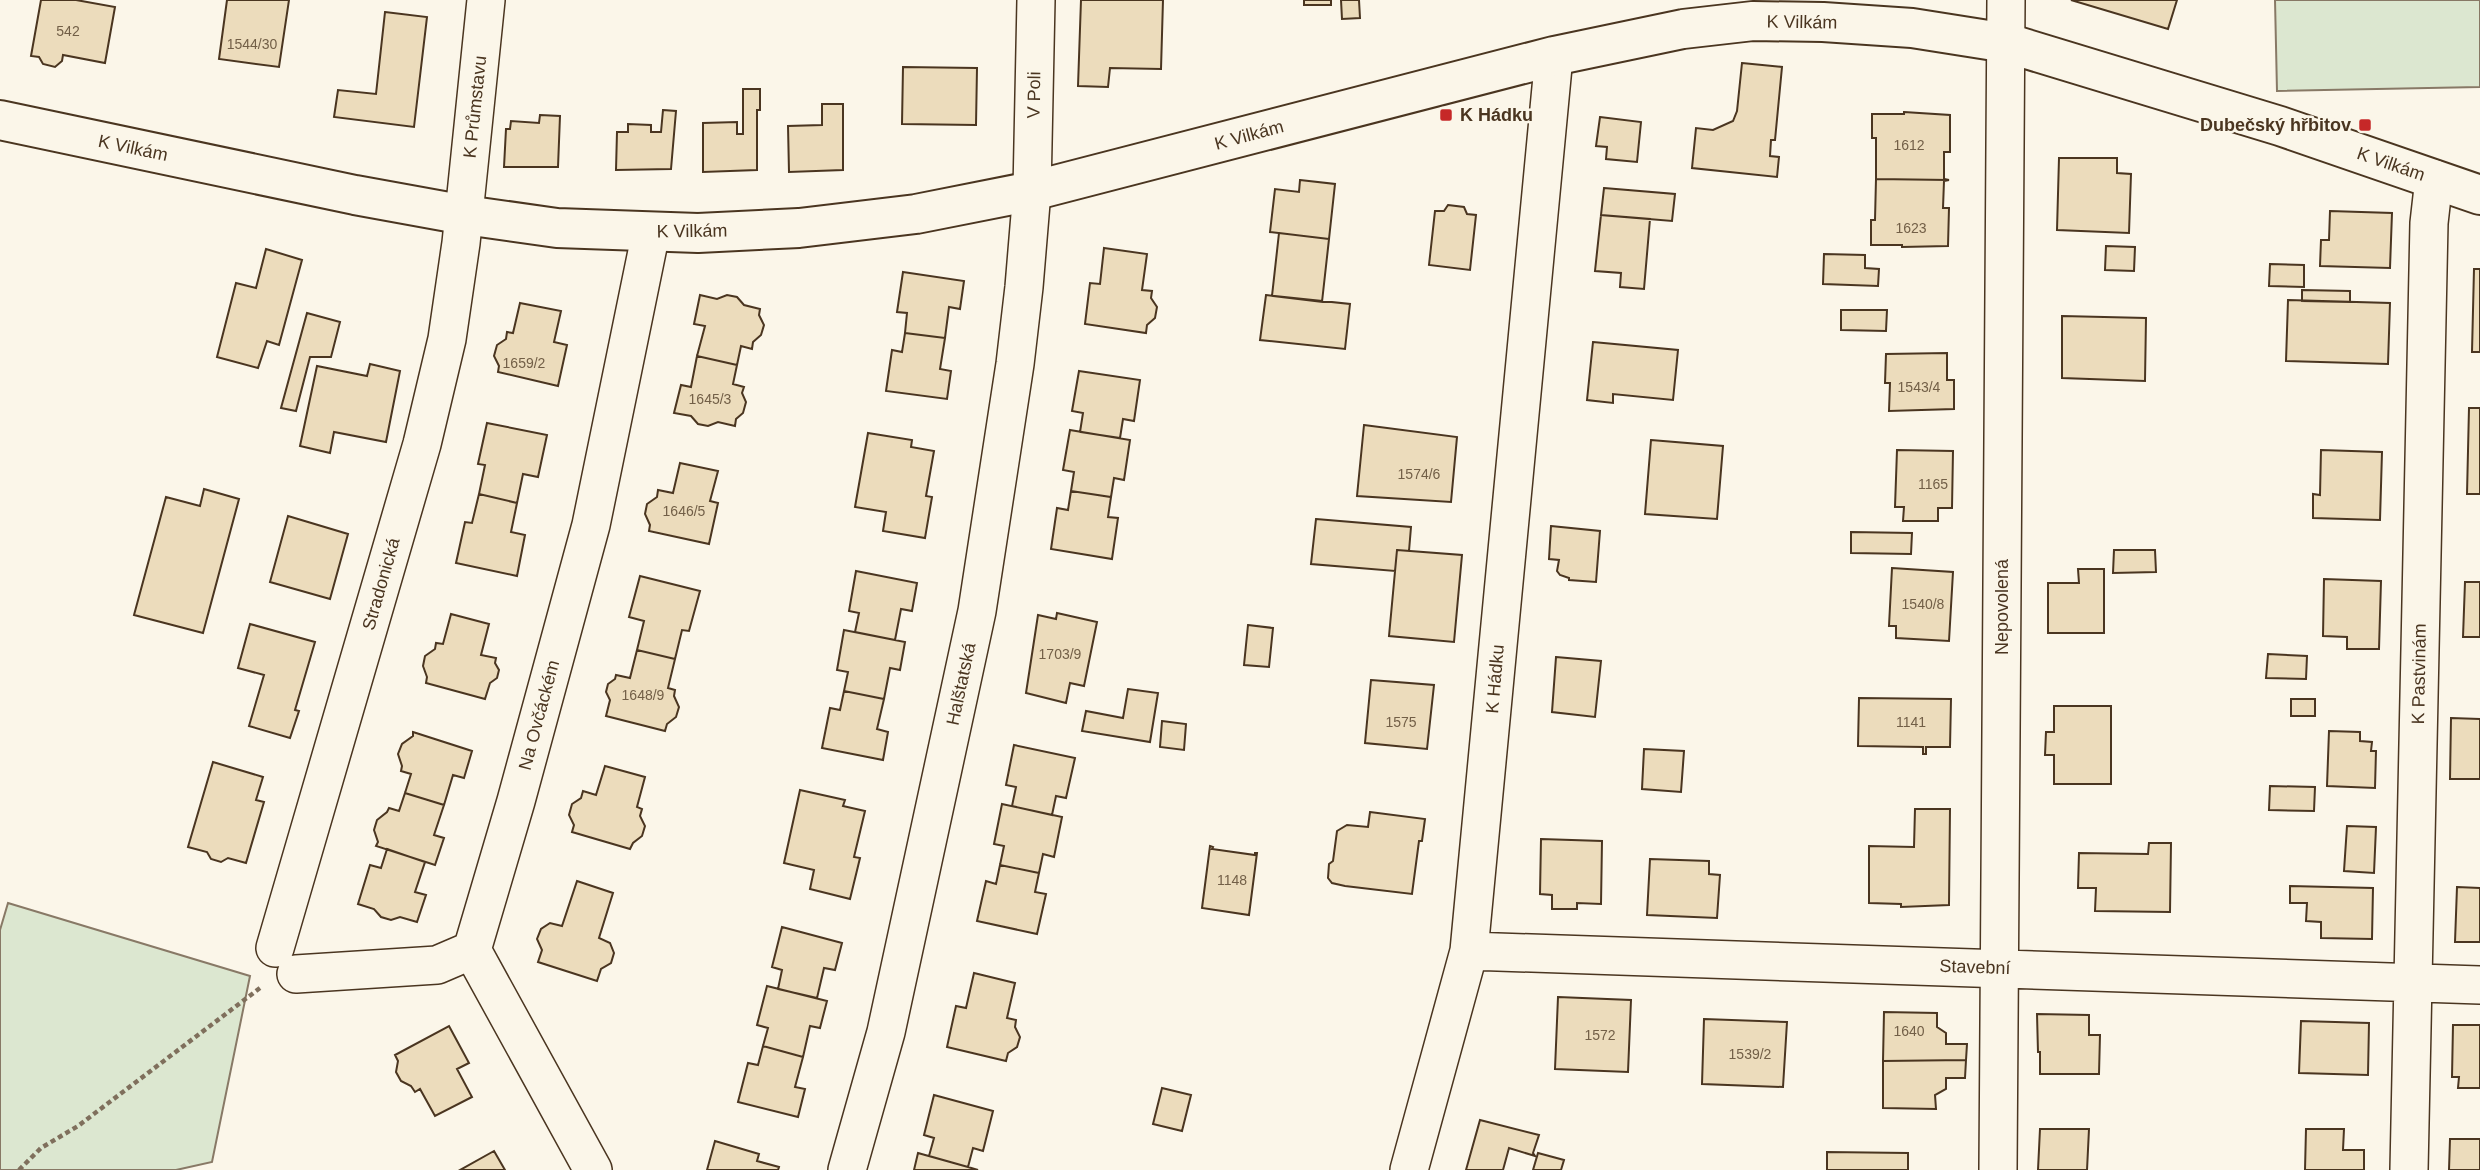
<svg xmlns="http://www.w3.org/2000/svg" width="2480" height="1170" font-family="Helvetica,sans-serif">
	<style>
		.green { fill: #dce7d0; stroke: #887966; stroke-width: 2 }
		.building { fill: #ecdcbc; stroke: #4a3520; stroke-width: 2 }
		.lines { fill: none; stroke-linecap: round; stroke-linejoin: round }
		.street-casing { stroke: #4a3520; stroke-width: 40 }
		.secondary-casing { stroke: #4a3520; stroke-width: 42 }
		.path { stroke: #7f6f5c; stroke-width: 4.5; stroke-dasharray: 5 3.5; stroke-linecap: butt }
		.street { stroke: #fbf6e9; stroke-width: 37 }
		.secondary { stroke: #fbf6e9; stroke-width: 38 }
		.poi-dot { fill: #c62828; stroke: #fbf6e9; stroke-width: 2.5 }
		.labels { text-anchor: middle; dominant-baseline: central; stroke-width: 5; stroke-linejoin: round; paint-order: stroke }
		.number-label { font-size: 14px; fill: #725f47 }
		.street-label { font-size: 18px; fill: #4a3520; stroke: #fbf6e9 }
		.poi-label { font-size: 18px; font-weight: bold; fill: #4a3520; stroke: #fbf6e9; text-anchor: start }
	</style>
	<rect width="100%" height="100%" fill="#fbf6e9"/>
	<path class="green" d="M2275,0h205v87l-203,4z
		M8,903l242,73 -38,186 -36,8h-176v-240z"/>
	<path class="building" d="M41,0h35l39,7 -10,56 -42,-8 -1,6 -7,6 -12,-3 -4,-7 -8,-1z
		M227,0h62l-10,67 -60,-8z
		M1081,0h82l-2,69 -51,-1 -2,19 -30,-1z
		M1304,0h27v5h-27z
		M1341,0h18l1,18 -18,1z
		M2071,0h106l-9,29z
		M385,12l42,5 -13,110 -80,-10 4,-27 38,4z
		M1742,63l40,4 -7,73h-4l-1,16 9,1 -2,20 -85,-9 4,-40 17,2 20,-9 4,-10z
		M903,67l74,1 -1,57 -74,-1z
		M743,89h17v21h-3v60l-54,2v-49l34,-1v12h6z
		M822,104h21v66l-54,2 -1,-46 34,-1z
		M663,110l13,1 -5,58 -55,1 1,-38h11v-8l23,1v7h10z
		M1904,112l46,3v37h-6v27l5,1 -73,-1v-41h-4v-24h32z
		M540,115l20,1 -2,51h-54l2,-38h4l1,-8 28,2z
		M1600,117l41,5 -4,40 -31,-3 1,-12 -11,-1z
		M2059,158h58v15l14,1 -2,59 -72,-3z
		M1876,179l73,1 -5,1 -1,27h6l-1,38 -46,1v-2h-31v-25h4z
		M1300,180l35,4 -6,55 -59,-7 5,-43 24,3z
		M1604,188l71,6 -3,27 -71,-6z
		M1448,205l16,2 3,7 9,1 -6,55 -41,-5 6,-54h9z
		M2330,211l62,2 -2,55 -70,-2 1,-26h8z
		M1601,215l49,4 -6,70 -24,-2 1,-14 -26,-2z
		M1279,233l50,6 -7,63 -50,-6z
		M2106,246l29,1 -1,24 -29,-1z
		M1104,248l43,6 -5,36 10,1 -1,7 6,9 -2,11 -8,7 -1,8 -61,-9 5,-41 10,1z
		M266,249l36,11 -23,85 -12,-4 -9,27 -41,-11 19,-74 20,5z
		M1824,254l41,1v13l14,1 -1,17 -55,-2z
		M2270,264l34,1v22l-35,-1z
		M2474,269h6v83h-8z
		M903,272l61,9 -4,28 -11,-2 -4,31 -40,-5 2,-20 -10,-1z
		M2302,290l48,1v11l-48,-1z
		M700,295l17,4 10,-4 10,2 7,8 16,4 -1,6 5,10 -3,10 -8,7 -1,7 -11,-3 -4,19 -40,-9 8,-30 -11,-2z
		M1266,295l84,9 -5,45 -85,-9z
		M2288,300l102,3 -2,61 -102,-3z
		M520,303l41,8 -7,31 13,3 -9,41 -60,-14 1,-6 -5,-10 3,-11 9,-6 1,-7 6,1z
		M1841,310h46l-1,21 -45,-1z
		M307,313l33,9 -9,35h-21l-14,54 -15,-3z
		M2062,316l84,2 -1,63 -83,-3z
		M905,333l40,5 -5,31 11,2 -4,28 -61,-8 6,-41 10,2z
		M1593,342l85,8 -5,50 -60,-6v9l-26,-3z
		M1947,353v27h7v29l-65,2 1,-28h-5l1,-29z
		M697,356l40,9 -4,19 11,3 -2,6 4,9 -3,11 -7,6 -1,7 -17,-4 -10,4 -10,-2 -7,-8 -17,-3 7,-28 10,2z
		M370,364l30,7 -14,71 -52,-10 -4,21 -30,-7 17,-80 50,10z
		M1079,371l61,9 -6,41 -11,-2 -3,19 -40,-6 3,-19 -11,-2z
		M2469,408h11v86h-13z
		M487,423l60,12 -9,42 -15,-3 -6,29 -38,-9 6,-29 -7,-1z
		M1364,425l93,12 -6,65 -94,-6z
		M1070,430l60,10 -6,40 -10,-2 -3,19 -40,-6 3,-19 -11,-2z
		M868,433l44,7 -1,7 23,4 -8,45 6,1 -7,41 -42,-7 3,-19 -31,-5z
		M1651,440l72,6 -6,73 -72,-5z
		M1897,450l56,1 -1,57h-14v13h-35l1,-14h-9z
		M2321,450l61,2 -2,68 -67,-2v-24l7,1z
		M680,463l38,8 -8,30 8,2 -9,41 -60,-13 1,-6 -5,-11 2,-10 10,-7 1,-7 15,3z
		M204,489l35,10 -36,134 -69,-18 32,-118 34,9z
		M1071,491l40,6 -3,20 10,1 -6,41 -61,-10 6,-41 11,2z
		M479,494l38,9 -6,29 14,3 -8,41 -61,-13 9,-41 7,1z
		M288,516l60,18 -18,65 -60,-17z
		M1316,519l95,8 -2,24 -12,-1 -2,21 -84,-7z
		M1551,526l49,5 -4,51 -27,-2v-2l-9,-3 -3,-4 2,-11 -10,-1z
		M1851,532l61,1 -1,21 -60,-1z
		M1397,550l65,5 -8,87 -65,-6z
		M2114,550h41l1,22 -43,1z
		M1892,568l61,4 -4,69 -53,-3v-12h-7z
		M2078,569h26v64h-56v-50h31z
		M856,571l61,12 -5,28 -11,-2 -6,31 -40,-8 4,-19 -10,-2z
		M640,576l60,15 -11,40 -7,-1 -7,29 -38,-9 7,-29 -15,-4z
		M2324,579l57,2 -2,68h-32v-12l-24,-1z
		M2465,582h15v55h-17z
		M1057,613l40,9 -13,64 -14,-3 -4,20 -40,-10 12,-78 18,4z
		M451,614l38,10 -8,31 15,3 -1,5 4,7 -2,8 -7,5 -5,16 -59,-16 1,-6 -4,-11 2,-10 10,-7 1,-6 7,1z
		M250,624l65,18 -20,68 4,1 -9,27 -41,-12 15,-51 -26,-7z
		M1248,625l25,3 -4,39 -25,-2z
		M844,630l61,12 -5,28 -10,-2 -6,31 -40,-8 4,-19 -11,-2z
		M637,650l38,9 -7,29 7,2 -1,6 5,11 -3,10 -9,7 -2,7 -59,-15 4,-16 -4,-8 2,-8 7,-5 1,-4 14,3z
		M2268,654l39,2 -1,23 -40,-1z
		M1556,657l45,4 -6,56 -43,-5z
		M1371,680l63,5 -7,64 -62,-6z
		M1128,689l30,4 -8,49 -68,-11 4,-20 37,7z
		M844,691l40,8 -7,30 11,3 -5,28 -61,-12 8,-40 10,2z
		M1859,698l92,1 -1,48h-24v7h-3v-7l-65,-1z
		M2291,699h24v17h-24z
		M2054,706h57v78h-57v-29h-9l1,-23h8z
		M2451,718l29,1v60h-30z
		M1162,721l24,3 -2,26 -24,-3z
		M2329,731l31,1v9l12,1 -1,9h5l-1,37 -48,-2z
		M413,732l59,19 -8,27 -11,-3 -9,30 -39,-12 6,-19 -10,-3 1,-5 -4,-12 4,-10 11,-8z
		M1014,745l61,13 -9,40 -10,-2 -4,19 -40,-9 4,-19 -10,-2z
		M1644,749l40,2 -3,41 -39,-3z
		M213,762l50,15 -7,23 8,2 -18,61 -18,-5 -7,4 -10,-3 -4,-7 -19,-5z
		M605,766l40,11 -8,30 5,2 -2,7 5,10 -3,10 -9,7 -3,6 -58,-17 2,-7 -5,-10 3,-11 9,-6 2,-7 13,4z
		M2270,786l45,1 -1,24 -45,-1z
		M800,790l45,10 -2,6 22,5 -11,46 6,1 -10,41 -40,-10 4,-19 -30,-7z
		M405,793l39,12 -10,30 10,3 -9,27 -59,-19 2,-4 -4,-12 3,-10 10,-8 2,-4 10,3z
		M1002,804l60,13 -8,40 -11,-3 -4,19 -39,-8 4,-19 -10,-2z
		M1915,809h35l-1,96 -48,2v-3l-32,-1v-57l45,1z
		M1370,812l55,7 -3,22h-3l-7,53 -67,-8 -13,-3 -4,-5 1,-14 4,-3 4,-30 10,-6 21,2z
		M2347,826l29,1 -2,46 -30,-2z
		M1541,839l61,2 -1,63 -24,-1v6h-25v-14l-12,-1z
		M2149,843h22l-1,69 -75,-1 1,-23h-18l1,-35 69,1z
		M1210,846l3,1 -1,2 43,6v-2h2l-8,62 -47,-7z
		M387,849l38,13 -10,30 11,3 -9,27 -17,-5 -9,3 -10,-3 -7,-8 -16,-5 12,-39 11,3z
		M1650,859l59,2v13l11,1 -3,43 -70,-3z
		M1000,865l39,8 -4,19 11,2 -9,40 -60,-13 9,-40 10,3z
		M577,881l36,12 -14,45 11,5 4,10 -3,10 -10,6 -4,12 -59,-19 4,-12 -5,-11 4,-10 9,-6 12,3z
		M2290,886l83,2 -1,51 -51,-1v-16l-15,-1 1,-18h-17z
		M2457,887l23,1v54h-25z
		M782,927l60,16 -7,27 -11,-2 -7,30 -39,-9 4,-19 -10,-3z
		M974,973l41,10 -8,35 9,2 -1,7 5,10 -3,10 -9,6 -2,8 -59,-14 9,-41 10,2z
		M767,986l60,15 -7,27 -10,-2 -7,31 -40,-11 5,-18 -11,-3z
		M1558,997l73,3 -3,72 -73,-3z
		M1884,1012l53,1v14l9,6v11h21l-1,16 -83,1z
		M2037,1014l52,1v20h11l-1,39h-59v-22h-2z
		M1704,1019l83,3 -4,65 -81,-3z
		M2301,1021l68,2 -1,52 -69,-2z
		M2453,1025h27v63h-22l1,-11h-7z
		M449,1026l20,37 -12,6 15,28 -37,19 -15,-27 -5,3 -4,-6 -10,-5 -5,-9 2,-11 -3,-6z
		M763,1046l40,11 -8,30 10,2 -7,28 -60,-15 10,-39 10,2z
		M1966,1060l-1,18h-19v11l-11,6 1,14 -53,-1v-47z
		M1162,1088l29,7 -9,36 -29,-7z
		M934,1095l59,16 -10,40 -10,-3 -5,19 -39,-11 5,-18 -10,-3z
		M1480,1120l59,15 -6,18 2,3 -26,-8 -6,22h-37z
		M2040,1129h49l-2,41h-49z
		M2306,1129h38l-1,21h21v20h-59z
		M2450,1139h30v31h-31z
		M715,1141l44,13 -2,7 22,6 -1,3h-71z
		M494,1151l11,19h-45z
		M1827,1152l81,1v17h-81z
		M918,1153l50,14 10,3h-64z
		M1538,1153l26,7 -3,10h-28z"/>
	<g class="lines">
		<defs>
			<path id="street" d="M275,948l147,-504 25,-105 14,-96 25,-243
				M1469,951l1011,34
				M296,974l141,-9 35,-15
				M593,1170l-121,-220 44,-149 75,-276 60,-293
				M847,1170l39,-138 91,-421 38,-247 9,-77 8,-96 4,-191
				M1409,1170l60,-219 85,-895
				M1998,1170l8,-1170
				M2409,1170l20,-947 5,-44"/>
			<path id="secondary" d="M0,120l355,75 110,20 92,13 141,5 101,-5 117,-14 116,-23 522,-135 129,-27 70,-8 70,1 89,6 95,15 273,83 200,69"/>
		</defs>
		<use href="#street" class="street-casing"/>
		<use href="#secondary" class="secondary-casing"/>
		<path class="path" d="M19,1170l22,-22 37,-22 182,-138"/>
		<use href="#street" class="street"/>
		<use href="#secondary" class="secondary"/>
	</g>
	<g class="poi-dot">
		<rect x="1439" y="108" width="14" height="14" rx="3.5"/>
		<rect x="2358" y="118" width="14" height="14" rx="3.5"/>
	</g>
	<g class="labels">
		<g class="number-label">
			<text x="68" y="31">542</text>
			<text x="252" y="44">1544/30</text>
			<text x="1909" y="145">1612</text>
			<text x="1911" y="228">1623</text>
			<text x="524" y="363">1659/2</text>
			<text x="1919" y="387">1543/4</text>
			<text x="710" y="399">1645/3</text>
			<text x="1419" y="474">1574/6</text>
			<text x="1933" y="484">1165</text>
			<text x="684" y="511">1646/5</text>
			<text x="1923" y="604">1540/8</text>
			<text x="1060" y="654">1703/9</text>
			<text x="643" y="695">1648/9</text>
			<text x="1401" y="722">1575</text>
			<text x="1911" y="722">1141</text>
			<text x="1232" y="880">1148</text>
			<text x="1909" y="1031">1640</text>
			<text x="1600" y="1035">1572</text>
			<text x="1750" y="1054">1539/2</text>
		</g>
		<g class="street-label">
			<text transform="translate(1802 22) rotate(1)">K Vilkám</text>
			<text transform="translate(1034 95) rotate(-89)">V Poli</text>
			<text transform="translate(475 107) rotate(-84)">K Průmstavu</text>
			<text transform="translate(1249 135) rotate(-15)">K Vilkám</text>
			<text transform="translate(133 148) rotate(12)">K Vilkám</text>
			<text transform="translate(2391 164) rotate(19)">K Vilkám</text>
			<text transform="translate(692 231) rotate(-1)">K Vilkám</text>
			<text transform="translate(381 584) rotate(-74)">Stradonická</text>
			<text transform="translate(2002 607) rotate(-90)">Nepovolená</text>
			<text transform="translate(2419 674) rotate(-89)">K Pastvinám</text>
			<text transform="translate(1495 679) rotate(-85)">K Hádku</text>
			<text transform="translate(961 684) rotate(-78)">Halštatská</text>
			<text transform="translate(539 715) rotate(-75)">Na Ovčáckém</text>
			<text transform="translate(1975 967) rotate(2)">Stavební</text>
		</g>
		<g class="poi-label">
			<text x="1460" y="115">K Hádku</text>
			<text x="2351" y="125" text-anchor="end">Dubečský hřbitov</text>
		</g>
	</g>
</svg>
